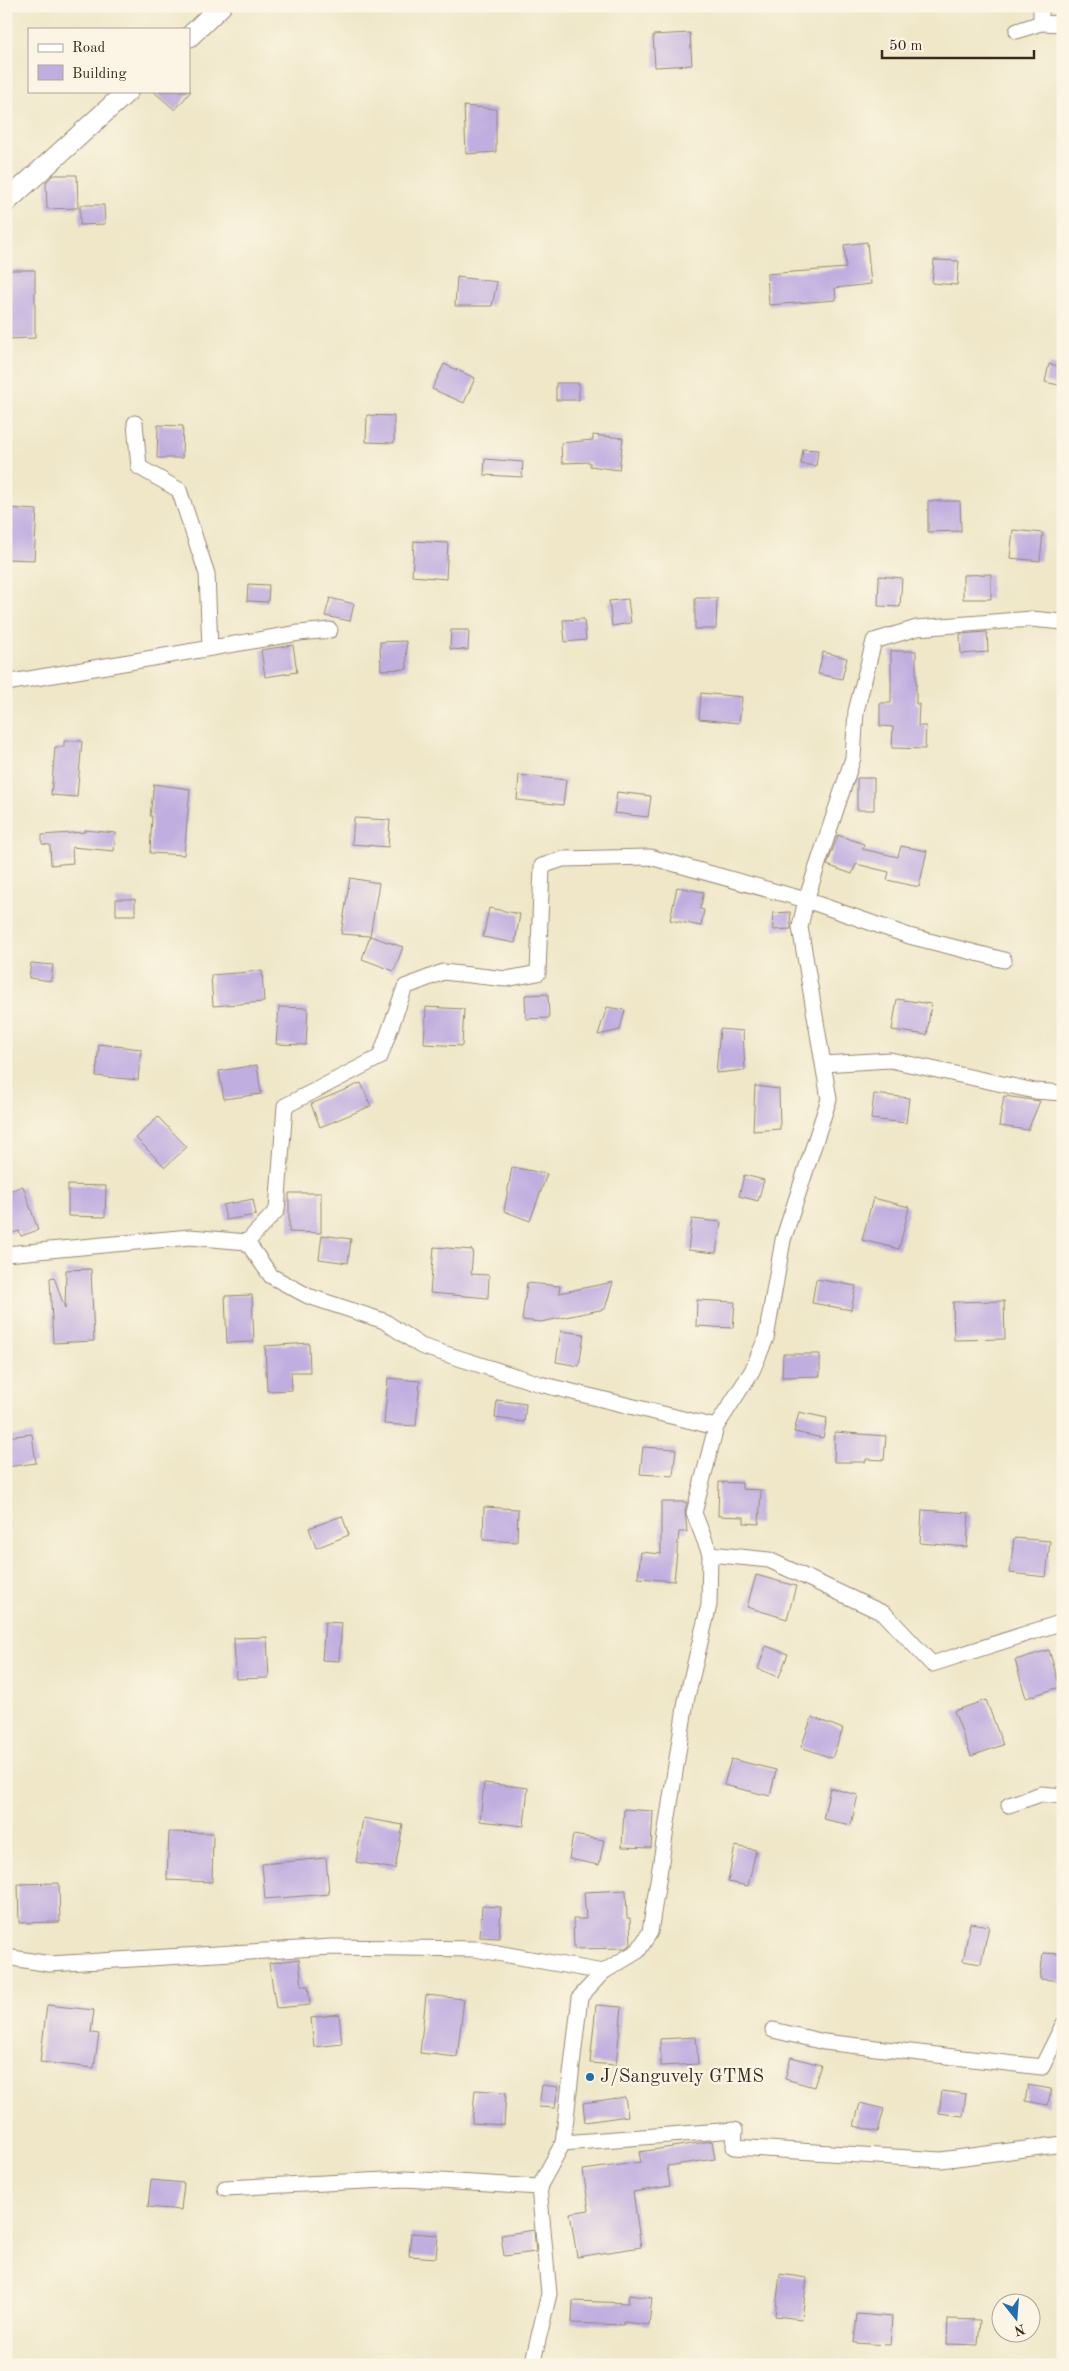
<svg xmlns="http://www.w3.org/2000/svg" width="1069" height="2371" font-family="'Old Standard TT',serif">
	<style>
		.building { fill: #c0aee0 }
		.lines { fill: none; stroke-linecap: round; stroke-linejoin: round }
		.minor-casing { stroke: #958873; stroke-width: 17 }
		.tertiary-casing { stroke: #958873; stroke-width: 22 }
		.minor { stroke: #fff; stroke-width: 15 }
		.tertiary { stroke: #fff; stroke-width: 20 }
		.poi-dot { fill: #1f6fb2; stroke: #fcf5e5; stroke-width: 2 }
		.labels { text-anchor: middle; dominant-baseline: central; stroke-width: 4.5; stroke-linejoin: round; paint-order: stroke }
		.poi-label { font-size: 19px; fill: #3b2a1e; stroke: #fcf5e5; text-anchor: start }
	</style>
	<rect width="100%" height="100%" fill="#fcf5e5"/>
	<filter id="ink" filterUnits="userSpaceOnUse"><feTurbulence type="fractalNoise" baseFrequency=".02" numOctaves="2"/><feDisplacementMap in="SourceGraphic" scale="10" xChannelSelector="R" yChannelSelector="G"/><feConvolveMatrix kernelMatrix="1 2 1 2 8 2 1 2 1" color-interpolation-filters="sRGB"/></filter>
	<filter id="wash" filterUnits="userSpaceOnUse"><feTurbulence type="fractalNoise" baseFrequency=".0096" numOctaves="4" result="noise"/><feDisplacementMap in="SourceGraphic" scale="20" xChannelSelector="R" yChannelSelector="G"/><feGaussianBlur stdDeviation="1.12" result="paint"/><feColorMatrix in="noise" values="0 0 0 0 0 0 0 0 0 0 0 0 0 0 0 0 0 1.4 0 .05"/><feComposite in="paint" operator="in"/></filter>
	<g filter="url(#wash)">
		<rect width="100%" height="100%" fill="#efe7c8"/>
		<g id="blocks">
			<path class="building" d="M690,33l2,32 -37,2 -2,-32z
				M153,91h38l-16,19z
				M464,106l32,3v43l-30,2z
				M53,175h24l1,33 -31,1 -1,-27z
				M80,205h24l1,19 -25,1z
				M867,242l4,42 -36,4 1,12 -67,5 -2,-31 79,-6 -2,-23z
				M934,260l25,1 -2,24 -25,-2z
				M6,270h29v68l-29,1z
				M457,277l40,5 -5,24h-37z
				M444,364l31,14 -11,25 -32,-14z
				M1049,364l14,3v19l-18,-4z
				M556,383h23v17h-23z
				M367,415l27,1v27l-28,-1z
				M158,425l25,1 -1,32h-25z
				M593,435l30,3 -4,32 -29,-4v-4l-28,1 -1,-20 32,-3z
				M803,449l15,1 -2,16 -15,-2z
				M485,459l38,3 -1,15 -38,-2z
				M928,501h32l1,30 -33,1z
				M6,508l31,2 -3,50 -28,-1z
				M1013,530l30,3 -3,28 -30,-3z
				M414,541l34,2 -2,36 -34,-3z
				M991,574v25h-28v-24z
				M879,576l23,2 -2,29 -22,-1z
				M248,584l21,1 -1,17 -21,-1z
				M330,598l24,6 -4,17 -25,-5z
				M695,598h22l-1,31h-21z
				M628,599l3,24 -19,3 -3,-25z
				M584,619l2,21 -21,2 -2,-22z
				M451,630h18l-1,20 -18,-1z
				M987,632l1,20 -27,2 -1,-20z
				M406,641l1,28 -26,1 -1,-28z
				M293,645l4,27 -32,5 -4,-27z
				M891,651h25v53h3l-1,22h8l-1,23 -33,-1 1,-21 -13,-1v-23h11z
				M823,652l24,6 -5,21 -24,-5z
				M701,693l41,4 -3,26 -40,-4z
				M64,741h18l-5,56 -26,-2 4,-48h9z
				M519,775l47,5 -3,25 -46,-5z
				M857,778h17v32h-17z
				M154,784l36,5 -6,66 -34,-2 2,-37h-2z
				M617,792l34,4 -3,21 -34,-4z
				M354,818l36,2 -2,27 -36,-3z
				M85,830l31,3 -2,18 -42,-4 1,16 -22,2 -1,-20 -8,-1v-9l43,-3z
				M838,835l26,9 -2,5 36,8 3,-11 26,5 -8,36 -32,-7 2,-8 -33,-8 -4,10 -25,-9z
				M350,878l29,5 -9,53 -29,-2z
				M677,887l27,5 -4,17 4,1 -3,16 -31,-6z
				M116,899h19v16h-19z
				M489,908l31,6 -5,29 -32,-6z
				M790,912l1,17 -17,1 -1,-17z
				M370,936l33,11 -9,24 -32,-12z
				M31,963l22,2 -2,16 -22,-3z
				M262,971l2,31 -51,4 -2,-31z
				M548,994l1,24 -23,1 -1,-24z
				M897,999l34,5 -4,31 -35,-5z
				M279,1007l29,1 -2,37 -30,-1z
				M426,1007l38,2 -2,37 -38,-2z
				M607,1007l18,3 -5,20 -22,5z
				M720,1029l23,2 2,39 -29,3z
				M99,1044l42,5 -3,31 -42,-4z
				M257,1065l4,29 -37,5 -5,-28z
				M361,1083l10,23 -51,21 -9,-23z
				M755,1086l24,3 1,40 -27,2z
				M874,1094l35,4 -3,25 -35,-4z
				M1004,1096l36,5 -12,29 -29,-4z
				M158,1117l29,30 -22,20 -29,-29z
				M512,1167l35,7 -17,47 -26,-10z
				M744,1175l20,5 -6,21 -19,-5z
				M68,1185l38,1 -1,31 -37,-1z
				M23,1186l15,44 -17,6 -2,-5 -13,4v-43z
				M289,1193h32v40l-32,-1z
				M873,1198l36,9 -10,42 -37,-9z
				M253,1199l3,16 -30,5 -3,-15z
				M692,1219l29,3 -5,31 -28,-3z
				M322,1235l29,4 -3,24 -29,-4z
				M434,1247l39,3 -2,24 18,1 -1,23 -58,-5z
				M91,1269l3,72 -41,2 -3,-65 4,-1 11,32 1,-39z
				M816,1279l40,7 -5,24 -39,-7z
				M613,1282l-8,27 -64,13 -19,-2 5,-37 33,3 -1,7z
				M252,1295l2,47 -27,1 -2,-47z
				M697,1300l38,2 -2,26 -37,-2z
				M1004,1301l1,38 -51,1 -1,-38z
				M561,1331l23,3 -5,32 -23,-4z
				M309,1343l1,29h-19l1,18 -25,1 -2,-45z
				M783,1354h37v22l-38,1z
				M388,1378l32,3 -4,45 -32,-2z
				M497,1400l29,4 -2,18 -29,-4z
				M799,1412l28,6 -4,20 -29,-6z
				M835,1432l51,4 -2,24 -18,-1v3h-32z
				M32,1434l4,29 -30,4v-30z
				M643,1447l33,2 -3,27 -33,-2z
				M719,1482l23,1v6l19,1 -2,34 -15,-1v-6l-26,-1z
				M661,1502h26l-2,9 2,21h-8l-5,49 -36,-3 3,-26 20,2z
				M484,1507l34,2 -1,33 -34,-2z
				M922,1510l47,3 -2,34 -47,-4z
				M342,1516l7,19 -33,13 -7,-20z
				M1014,1538l36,3 -4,36 -36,-4z
				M756,1575l40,11 -9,33 -40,-12z
				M325,1622l17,1 -3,38 -17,-1z
				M267,1637l2,41 -33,1 -2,-41z
				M766,1646l22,8 -9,23 -21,-8z
				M1049,1650l11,37 -34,11 -11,-38z
				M986,1700l17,45 -32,11 -17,-45z
				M812,1717l31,12 -11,29 -31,-11z
				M731,1759l45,11 -6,26 -46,-11z
				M484,1783l44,5 -4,38 -44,-5z
				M830,1788l28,7 -7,30 -28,-6z
				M624,1809l29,2 -2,37 -29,-1z
				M363,1818l40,7 -8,44 -39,-7z
				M169,1832l44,1 -1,49 -45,-2z
				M573,1835l31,5 -5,25 -30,-6z
				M735,1846l21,4 -8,36 -20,-4z
				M326,1858l3,36 -64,5 -3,-35z
				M59,1883l1,39 -41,1 -1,-39z
				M626,1890l1,28h3l1,27 -6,3 -51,1 -1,-30h13l-2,-27z
				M482,1906l19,1 -2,31 -19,-1z
				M970,1923l19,3 -8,38 -18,-3z
				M1043,1953l20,1v27l-23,-2z
				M299,1959l3,27h6l2,19 -34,3 -7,-45z
				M426,1995l38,4 -7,58 -37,-4z
				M47,2005l47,5 -3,23 8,1 -5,34 -54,-6z
				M596,2005l26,2 -6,58 -26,-2z
				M339,2014l3,30 -28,3 -3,-29z
				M696,2037l2,27 -37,2 -1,-27z
				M791,2057l30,8 -7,22 -29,-8z
				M542,2085l16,2 -3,21 -16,-1z
				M1028,2085l23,4 -3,16 -23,-4z
				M475,2090l31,2 -2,33 -32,-2z
				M942,2091l24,3 -3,22 -24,-3z
				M625,2097l3,19 -43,6 -2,-19z
				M860,2103l24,6 -6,23 -24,-6z
				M712,2141l3,18 -48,7 3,20 -37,6 8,55 -64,10 -7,-44 19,-3 -6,-40 58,-8 -2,-10z
				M151,2180l33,3 -3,27 -33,-3z
				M534,2230l2,22 -32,4 -3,-21z
				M411,2233l27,2 -2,23 -27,-2z
				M780,2274l27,4 -5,41 -27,-3z
				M629,2295l23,3 -3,27 -25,-3v3l-52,-2 1,-22 55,2z
				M857,2314l35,3 -2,28 -36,-2z
				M948,2319l32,1 -2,25 -31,-1z"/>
		</g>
	</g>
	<g filter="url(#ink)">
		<use href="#blocks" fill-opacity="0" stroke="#958873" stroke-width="1"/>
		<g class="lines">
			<defs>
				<path id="minor" d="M1041,23v-17
					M1017,31l24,-8 22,1
					M135,423l4,44 40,23 28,84 3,74
					M6,683l293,-50 31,-3
					M823,1064l67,-4 145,31 28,2
					M247,1242l30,-32 8,-104 95,-49 25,-70 38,-15 63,7 32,-6 4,-107 21,-7 87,-2 156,43 103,36 95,24
					M6,1254l184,-17 57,5 24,34 37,20 76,25 37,25 119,38 176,43
					M710,1554l59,6 116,54 47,50 131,-42
					M1009,1805l32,-11 22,2
					M6,1957l44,7 282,-17 143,2 128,23
					M773,2030l51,12 218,25 21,-42
					M563,2143l172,-13 -1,17 207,13 122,-16
					M225,2188l181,-9 133,8
					M532,2365l17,-71 -10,-107 24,-44 17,-146 23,-25 35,-21 12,-19 36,-231 23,-96 1,-51 -16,-41 22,-86 36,-56 14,-33 17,-98 46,-141 -29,-172 6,-27 47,-142 3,-47 18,-70 43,-13 114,-9 32,3"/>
				<path id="tertiary" d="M189,37l32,-31
					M6,202l122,-111"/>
			</defs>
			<use href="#minor" class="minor-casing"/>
			<use href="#tertiary" class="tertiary-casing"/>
			<use href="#minor" class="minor"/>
			<use href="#tertiary" class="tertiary"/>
		</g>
	</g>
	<circle class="poi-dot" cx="590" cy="2077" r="5"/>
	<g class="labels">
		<g class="poi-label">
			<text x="600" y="2077">J/Sanguvely GTMS</text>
		</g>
	</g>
	<rect width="1069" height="2371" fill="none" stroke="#fcf5e5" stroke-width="25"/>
	<rect x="28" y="28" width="162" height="65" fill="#fcf5e5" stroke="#afa495"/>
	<rect x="38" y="44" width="25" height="8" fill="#ffffff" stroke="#afa495"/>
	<text x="72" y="52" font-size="15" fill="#3b2a1e">Road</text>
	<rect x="38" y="65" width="25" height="15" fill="#c0aee0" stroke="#afa495"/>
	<text x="72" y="78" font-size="15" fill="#3b2a1e">Building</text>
	<g transform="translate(1016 2318) rotate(163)"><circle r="24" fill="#fcf5e5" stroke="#afa495"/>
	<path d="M0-4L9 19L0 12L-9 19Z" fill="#1f6fb2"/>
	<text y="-8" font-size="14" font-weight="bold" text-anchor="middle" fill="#3b2a1e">N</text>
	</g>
	<path d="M882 50v8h152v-8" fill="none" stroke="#3b2a1e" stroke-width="2.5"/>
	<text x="889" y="50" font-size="15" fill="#3b2a1e" stroke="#fcf5e5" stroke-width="4" paint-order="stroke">50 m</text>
</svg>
